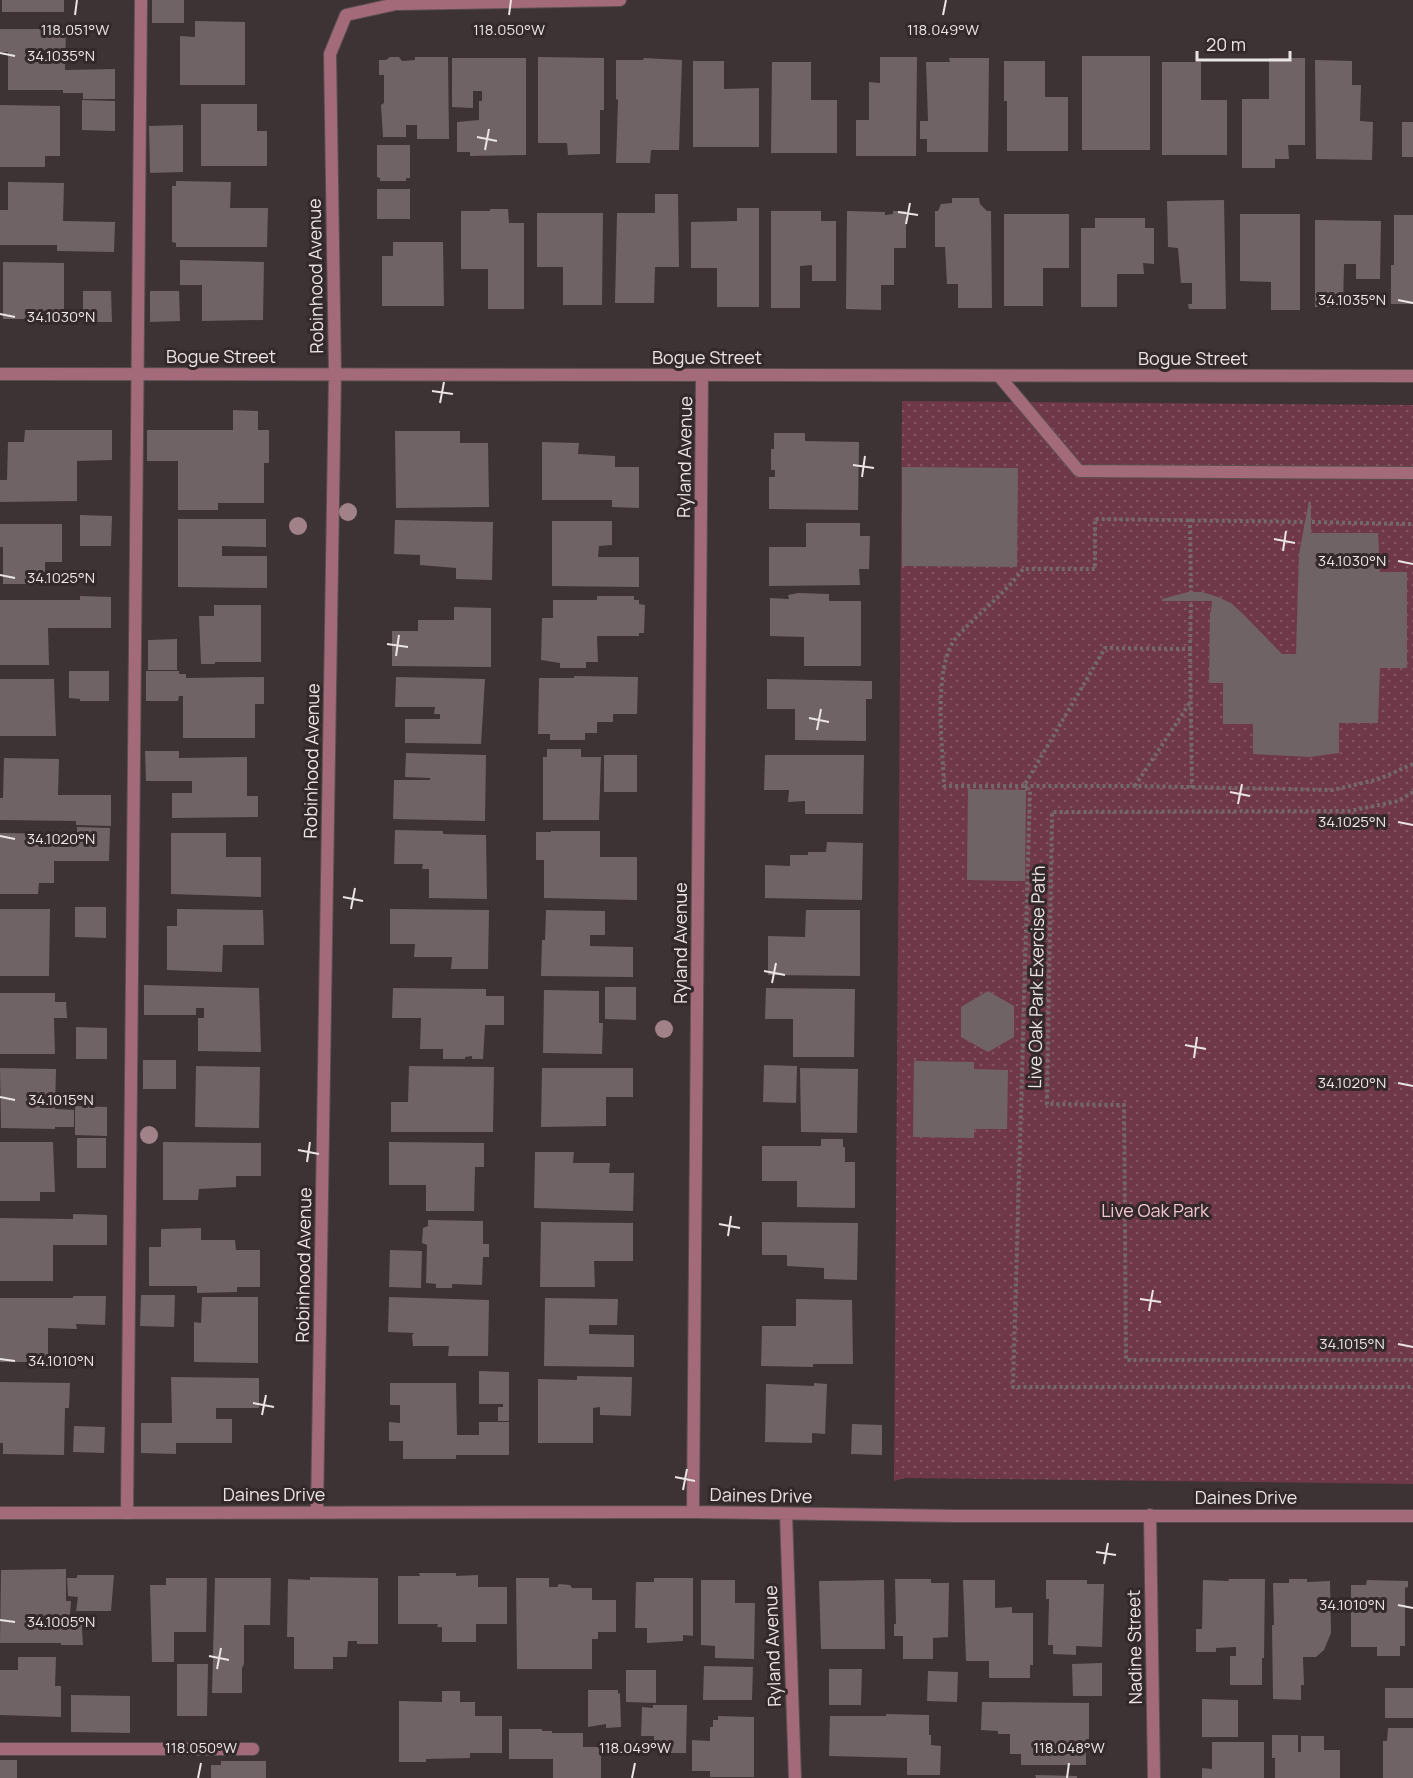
<svg xmlns="http://www.w3.org/2000/svg" width="1413" height="1778" font-family="Manrope,sans-serif">
	<style>
		.park { fill: url(#park-dots) }
		.building { fill: #706366 }
		.lines { fill: none; stroke-linecap: round; stroke-linejoin: round }
		.service-casing { stroke: #594e50; stroke-width: 14 }
		.minor-casing { stroke: #594e50; stroke-width: 14 }
		.path { stroke: #73696b; stroke-width: 4; stroke-dasharray: 3 3; stroke-linecap: butt }
		.service { stroke: #a36b79; stroke-width: 12 }
		.minor { stroke: #a36b79; stroke-width: 12 }
		.tree { fill: #a18289 }
		.ticks { fill: none; stroke: #ebe4e5; stroke-width: 2 }
		.labels { text-anchor: middle; dominant-baseline: central; stroke-width: 6; stroke-linejoin: round; paint-order: stroke }
		.street-label { font-size: 18px; fill: #ebe4e5; stroke: #33282a }
		.park-label { font-size: 18px; fill: #f3c4cf; stroke: #33282a }
		.ticks-label { font-size: 15px; text-anchor: middle; fill: #ebe4e5; stroke: #33282a; stroke-width: 6; stroke-linejoin: round; paint-order: stroke }
	</style>
	<defs>
		<pattern id="park-dots" width="8" height="8" patternUnits="userSpaceOnUse" patternTransform="scale(1.5)"><rect width="8" height="8" fill="#6f3848"/><path d="M2 2h.1M6 6h.1" fill="none" stroke="#845562" stroke-width="1.8" stroke-linecap="round"/></pattern>
	</defs>
	<rect width="100%" height="100%" fill="#3d3234"/>
	<path class="park" d="M902,401l511,4v1079l-508,-6 -11,3z"/>
	<path class="building" d="M2,0h62v12h-62z
		M152,0h32v23h-32z
		M195,21l50,1v63h-65v-49l15,1z
		M0,29h66l-1,41 50,-1v30h-32v-6h-20v-3h-55v-38h-8z
		M1082,56h68v94h-68z
		M390,57h9l3,4 13,-1v-3h33l1,82h-32v-14h-11v12h-23l-2,-32 3,-2v-28h-5v-15h7z
		M538,57l66,1v52h-4v44l-32,1 -1,-12h-29z
		M880,57h37l-1,99h-60v-36h13v-38l11,1z
		M452,58h74v97l-56,1v-4h-13v-30l22,-2v-19h3v-10h-9v17l-21,-1z
		M644,58l38,2 -3,90h-28l-1,13h-34l2,-63 -2,-1v-39h27z
		M949,58h40l-1,94h-61v-13h-7v-18h8l-2,-59h24z
		M1269,58h36v87h-17l1,14h-14v9h-33v-69h27z
		M1315,60l37,1v24h9l-1,36 13,1 -1,38 -56,-1z
		M693,61h31v28l35,-1v59h-66z
		M1004,61h41v36h23v54h-61v-50h-3z
		M772,62h39v38h26v53h-66z
		M1162,62h39v38h26v55h-65z
		M82,100l33,1v30l-33,-1z
		M201,104h56v27h10v35h-66z
		M0,105l60,1v50h-15v11h-45z
		M1402,122h11v35h-11z
		M183,125v47l-33,1 -1,-47z
		M377,145h33v33h-4v3h-26v-3l-3,-1z
		M176,181l55,1 -1,26h38l-1,39h-91v-4l-4,-1v-56h4z
		M8,182l56,1 -1,38 52,1 -1,30 -57,-1v-6h-57v-35h8z
		M377,189h33v30h-33z
		M655,194h23l1,73h-24l-1,36h-39l2,-90h38z
		M952,198h27l1,6 7,7h4l1,97h-34v-24h-11l-2,-37h-10v-36h3l3,-7 11,-1z
		M1224,200l2,109h-37l-1,-5h4v-21h-11l-3,-35 -10,-1 -1,-46z
		M737,208h22v99h-42v-39h-26v-46l46,-1z
		M490,209h18l1,14h15v86h-36v-40h-27v-58h29z
		M771,211h50v10h15v60h-24v-16l-12,1v42h-29z
		M847,211l38,1v3l8,-1v-3h13v37h-12v37h-13v25l-35,-1z
		M537,213h66l-1,92h-39v-38h-26z
		M1004,214h65v54h-26v38h-39z
		M1240,214h60v96h-29v-28l-31,-1z
		M1394,215h19v89h-22v-39h3z
		M1095,218h50v10h9v36l-11,-1 1,11h-27v33h-36v-79h14z
		M1315,220l66,1 -1,58h-24v-15h-12l-1,43h-28z
		M393,242h50l1,64h-62v-50h11z
		M180,260l84,2 -1,58 -61,1v-36h-22z
		M3,262l61,1v56h-61z
		M83,291h28l1,31h-29z
		M150,291h29l1,30 -30,1z
		M233,410l25,1v19h11v33h-5v40h-46v7h-40v-49h-31v-31h86z
		M25,430h87v30l-35,1v40l-77,1v-22h7l1,-38h16z
		M395,431h65v12h28l1,64 -93,1z
		M774,433h31v8l54,1 -1,68 -89,-1v-32h6v-7h-4v-21h3z
		M542,442l37,1 -1,11 37,2v11h24v41l-27,-1v-7h-70z
		M902,467l116,1 -1,99 -115,-1z
		M1309,501l2,1v31h67l2,39h27v96h-27l-2,55h-39v30l-29,4 -57,-3v-30h-30v-41h-14l1,-71h1l1,-11h-50v-2l26,-7h14l16,5 13,6 13,12 38,39h14l3,-100z
		M80,515l32,1 -1,30h-31z
		M178,519h88v28l-44,-1v10h45v32l-89,-1z
		M395,520l98,2 -1,58 -36,-1v-11l-36,-3v-10l-26,-1z
		M552,521h60v24l-13,1 -1,11h41v30l-87,-1z
		M806,523h54v13h10l-1,33h-10l1,16 -91,1v-39h37z
		M0,524h62v38h-17v16h17l-1,6h-58v-37h-3z
		M798,593l31,1v7h32v65h-57v-29l-34,-1v-38l19,1 -1,-4z
		M80,596l31,1v31h-63l1,37h-49v-65h80z
		M597,596h37v4h5v4l6,1 -1,28h-5v3h-42l1,26h-12v6h-26v-5l-19,-3 1,-42h11v-18h44z
		M214,605h47v57h-46v2h-14l-2,-48h15z
		M454,607l37,1v59l-99,-1v-35h26v-11h36z
		M177,639v31h-29v-30z
		M69,671h40v30h-29v-2l-11,-1z
		M146,671h33v3h7v4l78,-1v27h-9v34h-72v-42h-4l-1,5h-32z
		M574,676l64,1 -1,37h-24v8h-16v11h-12v7h-35v-6h-12l1,-56h35z
		M396,677l89,2 -4,65 -76,-1v-24h35v-5h-6l1,-7h-40z
		M0,679h54l2,57h-56z
		M767,679l105,2v18h-6v42l-71,-1v-31h-28z
		M547,749h34v8h20l-2,63h-56v-63h4z
		M145,751h34v7l68,-1v39h11v21l-86,1v-25h20v-12h-46z
		M406,753l80,2 -1,66 -92,-2 1,-39h36v-2l-25,-1z
		M604,755h33v37h-33z
		M765,755h99l-1,59h-58v-13l-17,1 1,-12h-25z
		M4,758l55,1 -1,36h53v31l-35,-1v-4l-76,-1v-22h3z
		M968,789l58,1 -1,91 -58,-1z
		M77,827l33,1 -1,33h-55v22h-15l-1,11h-38v-61l77,1z
		M395,830l48,1v3l43,1 1,64 -58,-1v-29h-7l1,-5h-29z
		M551,831h49v26h37v43l-93,-2v-38h-8v-28h15z
		M171,833h55v24h35v40l-90,-3z
		M827,842l36,1 -1,57 -97,-2v-33l25,1v-11h18v-3h18z
		M75,907h31v31l-31,-1z
		M0,909h50l-1,67h-49z
		M177,909l86,1 1,35h-41l-1,27 -55,-2v-44h10z
		M390,909l99,1 -1,59h-37l1,-12h-38l1,-13h-25z
		M546,910l59,1v24h-15v11l43,1v30l-92,-1 1,-36h3z
		M806,910h54v66l-92,-1v-39l37,1z
		M144,985l115,3 2,64 -63,-1v-33h6v-10h-8v7h-52z
		M605,987h31v33l-31,-1z
		M393,988l93,1v7h18v29h-19l-2,34h-11v-3l-7,1v2h-22v-10h-23l1,-31h-29z
		M766,988l89,1 -1,68h-61v-38h-28z
		M544,990l55,1v32h4l-1,31 -59,-1z
		M988,991l26,15v31l-26,15 -27,-15v-30z
		M0,993h55v9h11l1,16h-13l1,36h-55z
		M76,1027l31,1v31h-31z
		M143,1060h33v29h-33z
		M914,1061l60,1v7l34,1 -1,59h-33v9l-61,-1z
		M764,1065l33,1 -1,37 -33,-1z
		M196,1066l64,1 -1,61 -64,-1z
		M409,1066l85,1 -1,65h-102v-30h17z
		M0,1068l56,1 -1,40 19,1v17h-19v2l-54,-1z
		M542,1068h91v29h-27v29l-65,1z
		M800,1068l58,1 -1,64 -56,-1z
		M75,1106l32,1v29l-32,-1z
		M77,1138h29v30h-29z
		M821,1139h22v8h2v15h10v46l-58,-1v-26h-35v-35h59z
		M0,1142h53l2,50h-15v9h-40z
		M163,1142l98,1v33h-25v11l-37,2 -1,11h-35z
		M389,1142l95,1v24h-9l-1,44h-48v-26h-37z
		M535,1152h39l-1,11h37l-1,10h25l-1,38 -99,-3z
		M73,1214l34,1v30h-54v36h-53v-63l73,1z
		M428,1220l55,1v23h6v13h-6l-1,28 -30,-1v4h-16v-4l-10,-1 1,-38 -5,-2 1,-15 5,-2z
		M541,1222l92,1v38h-39l1,26h-55z
		M762,1222l96,1 -1,57 -33,-1v-11l-37,-2v-11h-25z
		M201,1228v12h34l1,10h24v37h-23v5l-40,1v-7h-48v-39h12v-18z
		M390,1250l32,1 -1,37 -32,-1z
		M141,1295h34l-1,32 -34,-1z
		M73,1296h33l-1,29 -29,-1 1,5 -29,-1v34h-48v-64h73z
		M202,1297h56v66l-64,-1v-40l7,1z
		M389,1297l100,3 -1,56h-40l1,-10h-36l-1,-11 2,-2 -26,-1z
		M545,1298l73,1 -1,26h-28v9l45,1v32l-90,-1z
		M796,1299l56,1 1,64h-40v3l-52,-1 1,-40h34z
		M479,1371l30,1v49h-11v-14h5v-3h-24z
		M577,1376l55,1 -1,39 -31,-1v-8l-7,1v35h-55v-64l39,1z
		M171,1377l88,1v30h-43v11h16v24h-56v11l-35,-1v-30h31z
		M0,1382l70,1 -1,25h-4l-1,47 -61,-1v-11h-3z
		M390,1383h66l1,52h22v-13h30v33h-53v4h-53v-18h-14v-19l11,1v-18h-10z
		M814,1383l13,1 -2,50 -13,-1v10l-47,-1 1,-58 48,2z
		M852,1424l30,1v30l-31,-1z
		M74,1426l31,1 -1,26 -31,-1z
		M66,1569v32h5l-1,14h11l2,30h-22v-2h-61l1,-73z
		M419,1573h37v3l22,-1v12h29v37h-31v18h-34v-15h-5l1,-3h-40v-48h22z
		M77,1575h37l-3,36h-35l2,-14 -10,-1 -1,-18h10z
		M310,1577l68,1v66h-21v-3h-9l-1,16h-14v12h-39v-32h-7l1,-58 22,1z
		M166,1578h41l-1,54h-32v30h-22l-2,-77h16z
		M215,1578h56l-1,47h-26v39l-2,4v25h-30z
		M516,1578h33v9h8l2,-3 11,1 2,3h20v12h24v32h-18v7h-6v30h-75z
		M654,1578h39v58l-10,-1v6l-36,2v-15h-12l1,-46h18z
		M895,1579h36v4h18l-1,54 -15,1v21h-30v-23h-9v-12h2z
		M1228,1579h37l-1,79h-2v27h-32v-29h6v-9l-20,1v4h-20v-23h6l1,-49 26,1z
		M1289,1579h18v3l23,-1 1,52 -7,17 -8,7h-13l1,28h-3v15l-28,-1 -1,-74h2l-1,-42h16z
		M701,1580h34v23h20l-1,56 -39,-1v-12l-14,-1z
		M884,1580l1,69h-64l-2,-68z
		M963,1580h32v28l17,-1v6h21v52h-3v13h-41v-17h-23z
		M1046,1580h41v4h17l-2,63 -26,-1v9l-23,-1v-9h-5l1,-46h-3z
		M1367,1580l41,1v6l-3,1v58h-5v10h-23v-9h-26v-62h15z
		M18,1657h38l-1,29h6v31l-61,-2v-45h18z
		M1102,1663v33h-29l-1,-32z
		M177,1664h31l-1,52h-30z
		M704,1666l49,1 -1,33h-49z
		M829,1669h33l-1,36h-32z
		M626,1670h30v33l-30,-1z
		M928,1671l30,1 -1,30 -30,-1z
		M1385,1688h28v30h-28z
		M588,1690h30v4l2,-1 1,34 -15,1v-4l-18,3z
		M442,1691h18v11h15v14h27v37h-32v5l-44,1v3h-27v-61l43,1z
		M71,1695l59,1v37l-59,-1z
		M1202,1699l36,1v37h-36z
		M982,1702l107,1v36h-3v26h-65v-11h-11v-20h-12v-3l-17,-1z
		M653,1705h34l-1,48h-20v-8h-12v-9h-13l1,-29 11,1z
		M886,1714l43,1v20h2v10l10,1 -1,29h-33v-17l-78,-2 1,-40h56z
		M718,1716l36,1v60h-44v-6h-18v-31l18,1v-14h3v-7h5z
		M1388,1728h25v50h-30v-37h4z
		M509,1729h33v2h10v2h31v14h18v31h-48v-19h-44z
		M1272,1735h26v17h3v-16h23v14h16v28h-65v-20h-3z
		M1212,1742h52v36h-62v-10l10,1z
		M0,1760h17v18h-17z
		M221,1761h45v17h-55v-13h10z
		M1035,1775l42,1v2h-41z"/>
	<g class="lines">
		<defs>
			<path id="service" d="M999,376l80,95 334,2
				M127,1513l14,-1513
				M0,1749h253"/>
			<path id="minor" d="M0,374l1413,2
				M317,1512l18,-1138 -5,-320 16,-39 50,-11 224,-4
				M693,1512l9,-1137
				M0,1513l693,-1 262,4h458
				M786,1514l9,264
				M1150,1515l4,263"/>
		</defs>
		<use href="#service" class="service-casing"/>
		<use href="#minor" class="minor-casing"/>
		<path class="path" d="M1190,519l1,73
			M1312,522l101,2
			M1190,649l1,-48
			M1413,764l-34,15 -46,11 -198,-4h-111l6,5 -17,596h400
			M1135,786l56,-85
			M1192,788l-2,-139 -85,-1 -81,138h-80c-1,-38 -12,-119 12,-148 21,-24 48,-43 67,-69h72v-50l210,3
			M1413,792l-15,9 -48,10 -298,1 -5,292 77,1 2,255h287"/>
		<use href="#service" class="service"/>
		<use href="#minor" class="minor"/>
	</g>
	<g class="tree">
		<circle cx="348" cy="512" r="9"/>
		<circle cx="298" cy="526" r="9"/>
		<circle cx="664" cy="1029" r="9"/>
		<circle cx="149" cy="1135" r="9"/>
	</g>
	<path class="ticks" d="M75,15l2,-15M509,15l2,-15M943,15l3,-15M0,53l15,3M477,137l20,4M485,150l4,-21M898,212l20,3M906,224l4,-21M1398,300l15,3M0,314l15,3M432,391l21,3M440,403l4,-21M853,465l21,3M862,477l3,-21M1274,539l21,4M1283,551l3,-20M1398,561l15,3M0,575l15,3M387,644l21,3M396,656l3,-21M809,718l20,4M817,730l4,-21M1230,792l20,4M1238,804l4,-20M1398,822l15,3M0,836l15,3M343,897l20,4M351,909l4,-21M764,971l21,4M772,983l4,-20M1185,1045l21,4M1194,1058l3,-21M1398,1083l15,3M0,1097l15,3M298,1150l21,4M307,1162l3,-20M719,1224l21,4M728,1236l3,-20M1140,1299l21,3M1149,1311l4,-21M1398,1344l15,3M0,1359l15,2M253,1403l21,4M262,1415l4,-20M675,1477l20,4M683,1490l4,-21M1096,1552l20,3M1104,1564l4,-21M1398,1605l15,3M0,1620l15,2M209,1656l20,4M217,1669l4,-21M198,1778l3,-15M632,1778l3,-15M1067,1778l2,-15"/>
	<g class="labels">
		<g class="street-label">
			<text transform="translate(315 276) rotate(-91)">Robinhood Avenue</text>
			<text x="221" y="356">Bogue Street</text>
			<text x="707" y="357">Bogue Street</text>
			<text x="1193" y="358">Bogue Street</text>
			<text transform="translate(684 457) rotate(-89)">Ryland Avenue</text>
			<text transform="translate(311 761) rotate(-89)">Robinhood Avenue</text>
			<text transform="translate(680 943) rotate(-90)">Ryland Avenue</text>
			<text transform="translate(1036 977) rotate(-89)">Live Oak Park Exercise Path</text>
			<text transform="translate(303 1265) rotate(-89)">Robinhood Avenue</text>
			<text x="274" y="1494">Daines Drive</text>
			<text transform="translate(761 1495) rotate(1)">Daines Drive</text>
			<text x="1246" y="1497">Daines Drive</text>
			<text transform="translate(772 1646) rotate(-92)">Ryland Avenue</text>
			<text transform="translate(1134 1647) rotate(-91)">Nadine Street</text>
		</g>
		<g class="park-label">
			<text x="1155" y="1210">Live Oak Park</text>
		</g>
	</g>
	<g class="ticks-label">
		<text x="75" y="35">118.051°W</text>
		<text x="509" y="35">118.050°W</text>
		<text x="943" y="35">118.049°W</text>
		<text x="61" y="61">34.1035°N</text>
		<text x="1352" y="305">34.1035°N</text>
		<text x="61" y="322">34.1030°N</text>
		<text x="1352" y="566">34.1030°N</text>
		<text x="61" y="583">34.1025°N</text>
		<text x="1352" y="827">34.1025°N</text>
		<text x="61" y="844">34.1020°N</text>
		<text x="1352" y="1088">34.1020°N</text>
		<text x="61" y="1105">34.1015°N</text>
		<text x="1352" y="1349">34.1015°N</text>
		<text x="61" y="1366">34.1010°N</text>
		<text x="1352" y="1610">34.1010°N</text>
		<text x="61" y="1627">34.1005°N</text>
		<text x="201" y="1753">118.050°W</text>
		<text x="635" y="1753">118.049°W</text>
		<text x="1069" y="1753">118.048°W</text>
	</g>
	<path d="M1197 51v9h93v-9" fill="none" stroke="#ebe4e5" stroke-width="3"/>
	<text x="1206" y="51" font-size="18" fill="#ebe4e5" stroke="#33282a" stroke-width="4.5" paint-order="stroke">20 m</text>
</svg>
